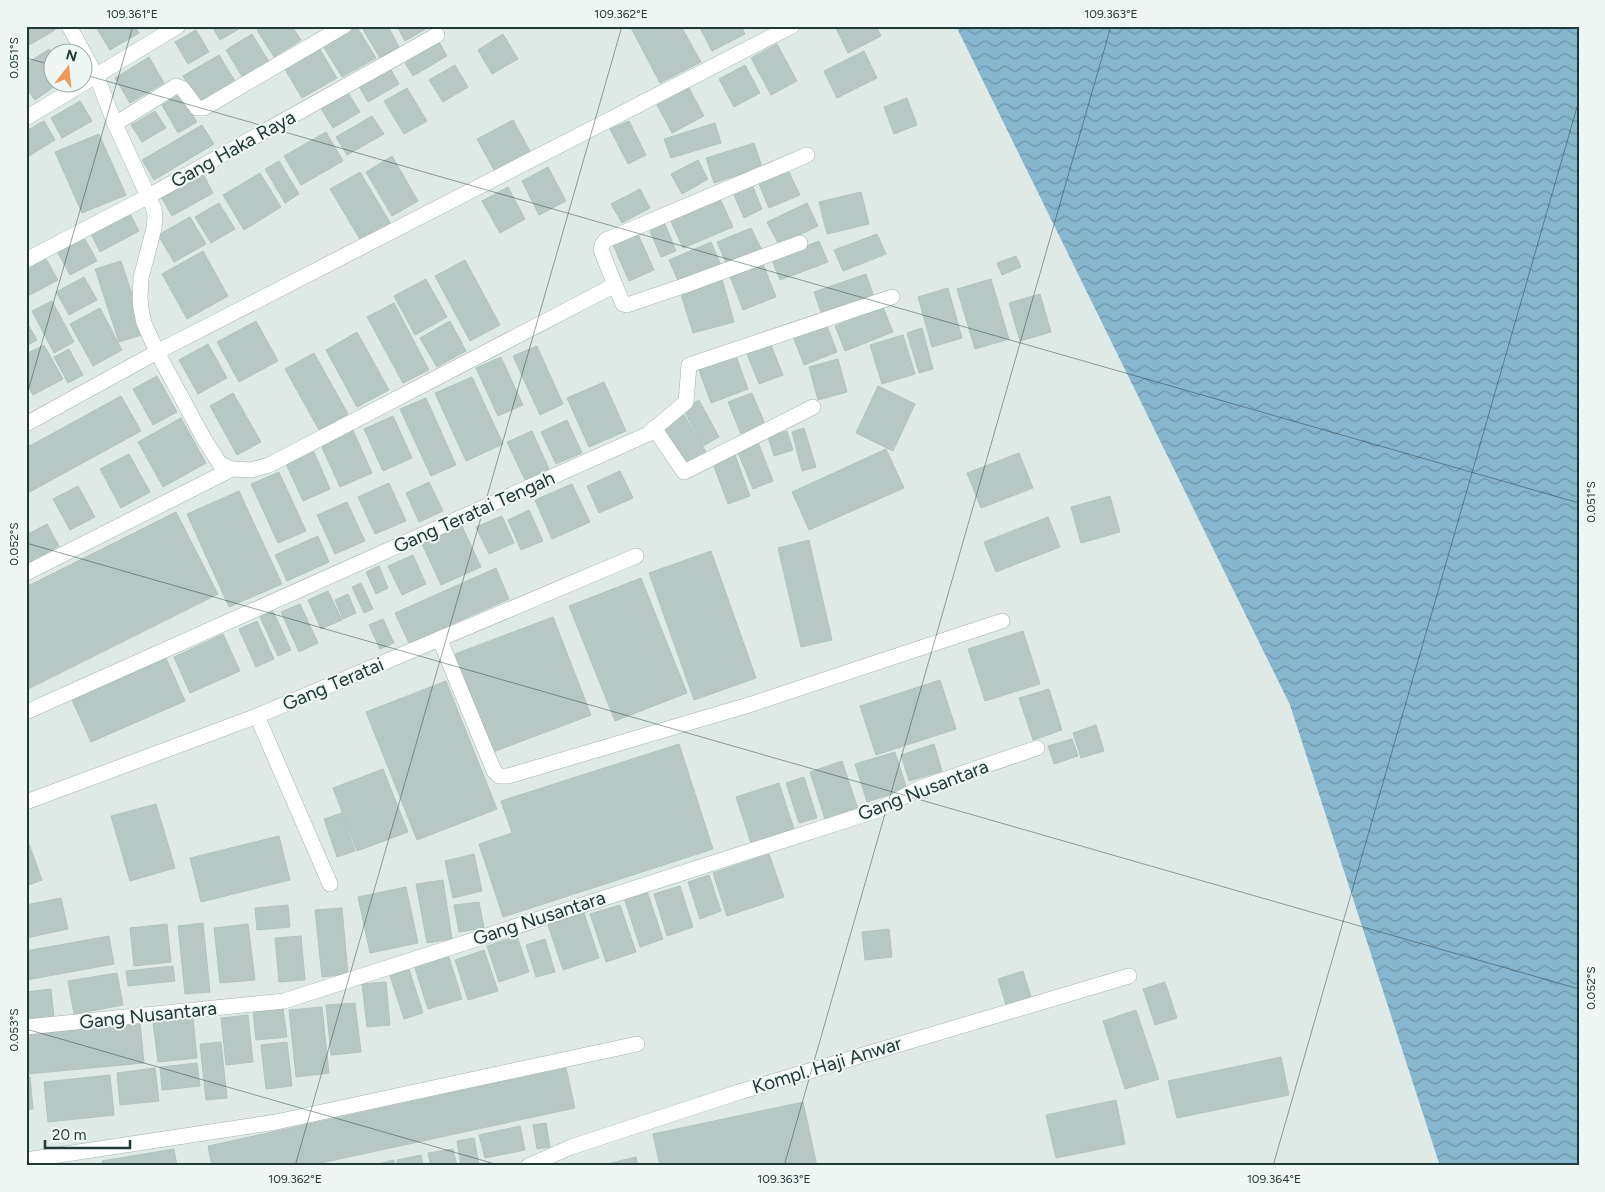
<svg xmlns="http://www.w3.org/2000/svg" width="1605" height="1192" font-family="Figtree,sans-serif">
	<style>
		.water { fill: url(#water-waves) }
		.building { fill: #b7c7c3; stroke: #b1c3bf }
		.lines { fill: none; stroke-linecap: round; stroke-linejoin: round }
		.service-casing { stroke: #a2b1af; stroke-width: 16 }
		.minor-casing { stroke: #a2b1af; stroke-width: 16 }
		.service { stroke: #fff; stroke-width: 15 }
		.minor { stroke: #fff; stroke-width: 15 }
		.ticks { fill: none; stroke: #203937; stroke-width: 1; stroke-opacity: 0.45 }
		.labels { text-anchor: middle; dominant-baseline: central; stroke-width: 4; stroke-linejoin: round; paint-order: stroke }
		.street-label { font-size: 19px; fill: #203937; stroke: #eff7f4 }
		.neatline { fill: none; stroke: #203937; stroke-width: 2 }
		.ticks-label { font-size: 12px; text-anchor: middle; fill: #203937 }
	</style>
	<defs>
		<pattern id="water-waves" width="16" height="10" patternUnits="userSpaceOnUse" patternTransform="scale(1.25)"><rect width="16" height="10" fill="#87b6cf"/><path d="M0 5q4-4 8 0t8 0" fill="none" stroke="#6e95a9"/></pattern>
	</defs>
	<rect width="100%" height="100%" fill="#dfeae7"/>
	<path class="water" d="M956,26h623v1140h-139l-150,-461z"/>
	<path class="building" d="M26,26h26l3,4 -29,17z
		M95,26h39l5,7 -29,17z
		M212,26h32l-24,14z
		M264,26h28l9,14 -27,17 -17,-27z
		M361,26h27l11,21 -19,11z
		M397,26h34l-26,15z
		M630,26h51l20,36 -41,21z
		M699,26h42l4,8 -33,17z
		M835,26h41l5,10 -33,17z
		M357,27l19,31 -34,19 -19,-31z
		M196,30l13,22 -21,12 -13,-22z
		M252,34l17,28 -26,16 -17,-28z
		M503,34l15,25 -26,15 -14,-24z
		M439,42l8,14 -34,20 -8,-13z
		M777,44l20,37 -26,14 -20,-37z
		M318,46l19,32 -35,20 -19,-32z
		M49,49l3,5v28h9l-26,18 -9,-12v-24z
		M864,51l13,27 -40,20 -13,-27z
		M219,55l16,26 -36,21 -16,-26z
		M149,57l15,26 -34,20 -15,-25z
		M455,65l13,22 -25,15 -14,-22z
		M745,65l15,28 -26,14 -15,-28z
		M389,66l10,18 -31,18 -10,-17z
		M407,88l20,33 -23,13 -20,-33z
		M689,88l15,28 -32,17 -15,-28z
		M347,91l13,21 -27,16 -13,-21z
		M180,94l17,28 -19,11 -16,-28z
		M907,98l10,27 -23,9 -10,-27z
		M80,101l12,20 -30,17 -11,-20z
		M155,111l11,17 -24,14 -11,-17z
		M372,116l12,18 -37,21 -11,-18z
		M513,120l17,31 -36,19 -17,-31z
		M44,121l11,19 -26,16 -3,-5v-20z
		M629,121l17,34 -18,9 -18,-35z
		M715,123l6,20 -50,15 -7,-19z
		M202,125l12,19 -60,36 -12,-20z
		M326,132l17,29 -42,24 -17,-29z
		M99,134l27,61 -44,18 -27,-61z
		M754,143l8,24 -48,16 -8,-25z
		M392,156l26,45 -26,15 -26,-44z
		M698,160l10,19 -26,15 -11,-20z
		M279,161l20,33 -14,9 -20,-34z
		M548,167l18,34 -27,14 -17,-34z
		M202,172l11,21 -41,23 -12,-21z
		M360,172l31,52 -30,17 -31,-52z
		M789,172l11,23 -31,13 -10,-24z
		M260,173l21,34 -37,23 -21,-35z
		M751,182l11,27 -18,9 -12,-28z
		M508,187l17,32 -25,14 -18,-32z
		M640,189l10,19 -28,15 -11,-19z
		M861,192l8,32 -42,10 -8,-32z
		M719,196l14,31 -50,21 -14,-31z
		M219,203l16,26 -24,14 -16,-26z
		M807,203l11,23 -39,19 -12,-23z
		M129,212l10,19 -39,21 -10,-20z
		M190,217l16,27 -32,18 -16,-27z
		M665,224l11,27 -15,6 -11,-26z
		M751,228l11,22 -35,15 -10,-23z
		M638,234l16,36 -25,11 -16,-36z
		M877,234l9,20 -43,17 -9,-21z
		M85,239l12,22 -27,14 -12,-22z
		M819,241l9,21 -48,18 -8,-20z
		M711,242l10,23 -42,18 -10,-23z
		M203,251l25,45 -41,23 -25,-45z
		M1016,256l5,11 -19,8 -5,-12z
		M46,259l12,21 -32,17v-27z
		M465,260l35,65 -30,16 -35,-65z
		M121,261l24,73 -26,8 -24,-73z
		M763,264l13,33 -33,13 -13,-34z
		M866,274l9,26 -52,18 -9,-26z
		M84,277l13,23 -28,15 -13,-23z
		M426,279l21,38 -32,18 -21,-39z
		M722,279l12,43 -41,11 -13,-42z
		M991,279l18,60 -34,10 -18,-60z
		M948,288l14,50 -30,9 -14,-50z
		M1040,294l11,38 -31,9 -11,-38z
		M52,301l22,41 -20,11 -22,-42z
		M394,303l35,67 -26,13 -36,-66z
		M883,307l10,25 -48,19 -10,-25z
		M100,308l22,42 -29,16 -23,-42z
		M26,321l11,19 -11,6z
		M256,321l22,40 -39,21 -22,-40z
		M450,321l16,30 -29,16 -17,-29z
		M827,326l10,26 -33,13 -10,-26z
		M922,328l11,41 -14,4 -12,-40z
		M357,332l32,58 -32,17 -31,-57z
		M903,335l12,39 -33,10 -12,-39z
		M208,344l19,34 -29,16 -19,-34z
		M44,345l19,34 -30,16 -7,-12v-29z
		M771,345l12,30 -24,9 -12,-30z
		M537,346l26,58 -23,11 -27,-59z
		M69,349l14,26 -15,8 -14,-26z
		M314,353l34,61 -29,16 -34,-61z
		M736,356l12,33 -37,14 -12,-33z
		M501,357l22,48 -25,11 -22,-48z
		M838,359l9,33 -29,8 -9,-33z
		M157,376l20,36 -24,13 -20,-36z
		M472,377l31,67 -37,17 -31,-68z
		M604,382l22,49 -37,16 -22,-49z
		M878,386l37,18 -22,47 -37,-18z
		M233,393l28,49 -24,13 -27,-49z
		M752,393l13,31 -24,10 -13,-32z
		M121,396l20,35 -115,63v-46z
		M426,398l30,67 -25,11 -31,-67z
		M699,400l20,37 -16,9 -20,-37z
		M684,415l23,39 -23,13 -22,-39z
		M393,416l19,42 -29,13 -19,-42z
		M181,418l25,45 -43,24 -25,-45z
		M567,420l15,33 -26,11 -15,-32z
		M352,428l20,45 -32,14 -20,-44z
		M804,428l12,39 -14,4 -10,-39z
		M532,431l17,38 -24,11 -18,-38z
		M787,431l6,19 -19,6 -6,-19z
		M758,442l15,39 -20,8 -16,-39z
		M886,449l18,39 -95,42 -17,-38z
		M314,452l16,37 -27,12 -17,-37z
		M1019,453l14,35 -52,20 -14,-35z
		M129,454l21,38 -29,16 -21,-39z
		M735,455l15,41 -22,8 -15,-40z
		M620,471l13,27 -34,15 -12,-27z
		M279,472l27,59 -28,12 -27,-59z
		M429,482l14,29 -24,11 -13,-29z
		M389,483l17,38 -31,13 -17,-37z
		M572,484l18,38 -38,17 -17,-39z
		M78,486l17,31 -25,13 -17,-31z
		M239,491l43,93 -53,23 -42,-93z
		M1110,496l10,36 -39,11 -10,-36z
		M347,502l18,39 -30,13 -18,-39z
		M529,510l14,31 -22,9 -13,-30z
		M176,512l42,82 -192,96v-103z
		M502,516l12,27 -25,11 -13,-27z
		M1048,517l12,30 -64,25 -12,-30z
		M47,524l12,22 -33,18v-29z
		M462,526l19,41 -40,18 -19,-41z
		M318,536l11,26 -42,19 -12,-26z
		M809,540l23,100 -31,7 -23,-99z
		M711,551l45,127 -62,22 -45,-127z
		M413,555l13,29 -24,11 -14,-29z
		M379,566l9,22 -12,6 -10,-22z
		M496,568l13,31 -100,44 -14,-30z
		M641,578l46,115 -72,28 -46,-115z
		M361,583l12,26 -9,4 -12,-26z
		M328,591l14,29 -21,9 -13,-29z
		M348,594l8,19 -13,6 -8,-19z
		M300,604l18,39 -19,9 -18,-40z
		M273,611l18,39 -13,6 -18,-39z
		M553,617l38,98 -98,37 -38,-98z
		M383,619l11,24 -14,6 -11,-24z
		M257,621l17,38 -18,8 -17,-38z
		M1023,631l17,53 -55,17 -17,-52z
		M223,634l17,37 -50,22 -16,-36z
		M166,658l19,43 -94,41 -19,-42z
		M940,680l16,49 -80,26 -16,-49z
		M446,681l51,128 -80,31 -51,-128z
		M1049,689l13,41 -29,10 -14,-42z
		M1096,725l8,26 -23,7 -8,-25z
		M1072,739l6,17 -24,8 -6,-18z
		M679,744l34,105 -210,68 -24,-73 33,-11 -11,-32z
		M934,744l8,27 -33,10 -8,-26z
		M895,752l12,37 -40,13 -12,-38z
		M842,761l16,48 -33,10 -15,-47z
		M383,769l25,63 -51,19 -24,-63z
		M804,777l13,41 -18,5 -13,-40z
		M779,783l15,46 -43,14 -15,-46z
		M156,804l19,64 -45,13 -19,-65z
		M342,813l13,38 -18,6 -13,-38z
		M279,836l11,44 -89,22 -11,-44z
		M29,844l13,36 -16,6v-41z
		M474,854l8,37 -29,7 -8,-37z
		M769,854l15,43 -57,19 -14,-43z
		M709,875l12,36 -21,8 -12,-37z
		M443,880l9,59 -25,4 -11,-59z
		M680,886l13,41 -26,9 -13,-42z
		M406,887l12,56 -48,10 -12,-56z
		M647,891l16,48 -23,8 -16,-49z
		M61,898l7,31 -42,9v-33z
		M479,902l5,26 -25,4 -5,-27z
		M288,905l2,22 -33,3 -2,-22z
		M620,905l16,47 -30,10 -16,-48z
		M342,908l6,66 -26,3 -7,-67z
		M584,913l15,45 -36,12 -15,-45z
		M203,923l7,69 -25,2 -7,-68z
		M167,924l4,38 -37,4 -4,-38z
		M248,924l7,56 -35,3 -6,-55z
		M889,929l3,28 -27,3 -3,-28z
		M109,936l5,28 -88,16v-29z
		M301,936l4,44 -26,2 -4,-44z
		M517,936l12,36 -30,10 -12,-36z
		M545,939l10,33 -19,5 -10,-32z
		M484,950l14,41 -30,9 -13,-40z
		M448,954l14,45 -34,10 -14,-44z
		M173,966l2,15 -47,5 -2,-15z
		M409,969l14,44 -19,6 -14,-43z
		M1023,971l8,26 -25,8 -8,-26z
		M117,973l6,32 -49,9 -6,-33z
		M386,982l4,43 -23,2 -5,-43z
		M1165,982l12,36 -22,7 -12,-36z
		M51,989l3,28 -28,3v-28z
		M355,1003l6,49 -30,3 -5,-50z
		M322,1007l7,66 -33,4 -7,-67z
		M283,1008l4,29 -31,3 -3,-28z
		M1136,1010l23,69 -34,10 -22,-68z
		M248,1015l5,47 -27,3 -5,-47z
		M193,1018l4,40 -39,4 -5,-40z
		M140,1022l4,41 -117,11 -1,-41z
		M221,1042l6,56 -21,2 -6,-56z
		M287,1042l5,44 -26,3 -5,-44z
		M1281,1057l8,38 -112,23 -9,-37z
		M197,1063l3,23 -38,4 -2,-23z
		M155,1068l4,33 -39,4 -3,-32z
		M566,1068l9,40 -268,58h-95l-4,-20z
		M110,1075l4,40 -66,7 -4,-40z
		M30,1077l3,32 -7,1v-32z
		M1116,1100l9,44 -69,14 -10,-43z
		M803,1102l14,64h-157l-7,-32z
		M546,1123l4,24 -13,2 -4,-24z
		M520,1126l5,24 -40,8 -6,-23z
		M474,1138l5,27 -18,1 -4,-25z
		M174,1149l3,17h-74l-1,-5z
		M453,1149l4,17h-26l-3,-13z
		M421,1155l2,11h-25l-1,-6z
		M636,1157l2,9h-40z
		M394,1160l1,6h-25z"/>
	<g class="lines">
		<defs>
			<path id="service" d="M257,716l73,168"/>
			<path id="minor" d="M69,26l28,51 18,47 39,85 1,8 -1,11 -13,50 -1,20 1,11 3,14 13,29 47,87 16,25 12,5 19,1 18,-5 346,-180 -14,-35 1,-5 4,-5 201,-85
				M26,118l152,-92
				M115,124l61,-38 6,2 15,20h7l140,-82
				M26,260l121,-63 290,-162
				M615,285l8,19 4,1 59,-20 114,-42
				M26,424l131,-72 635,-326
				M654,428l30,44 129,-65
				M26,573l206,-104
				M440,640l54,131 5,5h9l244,-72 250,-83
				M26,712l622,-278 38,-32 3,-37 203,-68
				M26,802l231,-86 379,-160
				M26,1027l258,-26 594,-191 44,-23 115,-39
				M26,1160l250,-38 361,-78
				M528,1166l43,-19 168,-55 390,-116"/>
		</defs>
		<use href="#service" class="service-casing"/>
		<use href="#minor" class="minor-casing"/>
		<use href="#service" class="service"/>
		<use href="#minor" class="minor"/>
	</g>
	<path class="ticks" d="M26,58l26,7M82,74l1497,429M26,398l107,-372M26,543l1553,446M26,1029l476,137M295,1166l327,-1140M784,1166l327,-1140M1273,1166l306,-1066"/>
	<g class="labels">
		<g class="street-label">
			<text transform="translate(233 149) rotate(-29)">Gang Haka Raya</text>
			<text transform="translate(474 512) rotate(-24)">Gang Teratai Tengah</text>
			<text transform="translate(333 684) rotate(-23)">Gang Teratai</text>
			<text transform="translate(923 790) rotate(-21)">Gang Nusantara</text>
			<text transform="translate(539 918) rotate(-18)">Gang Nusantara</text>
			<text transform="translate(148 1015) rotate(-6)">Gang Nusantara</text>
			<text transform="translate(827 1065) rotate(-17)">Kompl. Haji Anwar</text>
		</g>
	</g>
	<rect width="1605" height="1192" fill="none" stroke="#eff7f4" stroke-width="55"/>
	<g transform="translate(68 68) rotate(16)"><circle r="24" fill="#eff7f4" stroke="#9caba8"/>
	<path d="M0-4L9 19L0 12L-9 19Z" fill="#ef9958"/>
	<text y="-8" font-size="14" font-weight="bold" text-anchor="middle" fill="#203937">N</text>
	</g>
	<path d="M45 1140v8h85v-8" fill="none" stroke="#203937" stroke-width="2.5"/>
	<text x="52" y="1140" font-size="15" fill="#203937" stroke="#eff7f4" stroke-width="4" paint-order="stroke">20 m</text>
	<rect x="28" y="28" width="1550" height="1136" class="neatline"/>
	<g class="ticks-label">
		<text x="132" y="18">109.361°E</text>
		<text x="621" y="18">109.362°E</text>
		<text x="1111" y="18">109.363°E</text>
		<text transform="translate(14 58) rotate(-90)" y="4">0.051°S</text>
		<text transform="translate(1591 502) rotate(-90)" y="4">0.051°S</text>
		<text transform="translate(14 544) rotate(-90)" y="4">0.052°S</text>
		<text transform="translate(1591 988) rotate(-90)" y="4">0.052°S</text>
		<text transform="translate(14 1030) rotate(-90)" y="4">0.053°S</text>
		<text x="295" y="1183">109.362°E</text>
		<text x="784" y="1183">109.363°E</text>
		<text x="1274" y="1183">109.364°E</text>
	</g>
</svg>
